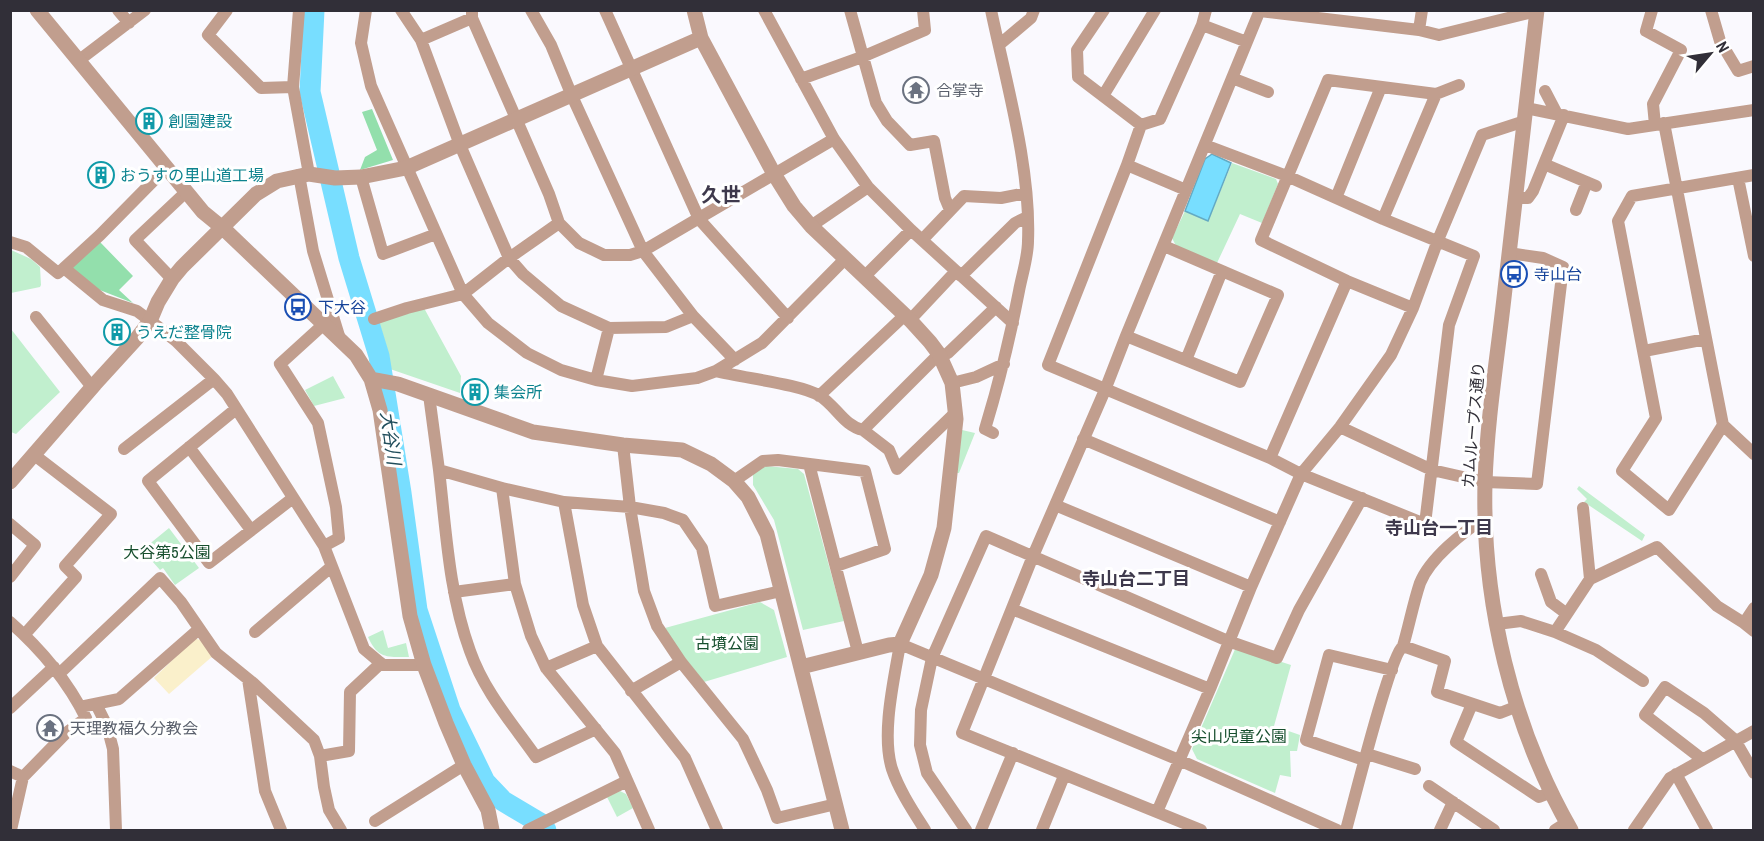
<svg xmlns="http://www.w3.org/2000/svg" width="1764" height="841" font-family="'Archivo Narrow','Noto Sans JP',sans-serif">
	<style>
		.green { fill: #c1efce }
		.forest { fill: #93dfac }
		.sand { fill: #faf0cb }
		.water { fill: #78deff; stroke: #63aac3; stroke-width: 1.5 }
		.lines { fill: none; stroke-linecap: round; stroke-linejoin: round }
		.river { stroke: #78deff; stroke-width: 21 }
		.minor { stroke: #c19e8e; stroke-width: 12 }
		.tertiary { stroke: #c19e8e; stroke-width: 15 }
		.labels { text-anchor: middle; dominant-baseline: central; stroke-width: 6; stroke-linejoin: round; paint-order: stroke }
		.worship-label { font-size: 16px; fill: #5b616d; stroke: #fff; text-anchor: start }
		.culture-label { font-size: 16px; fill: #0d838f; stroke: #fff; text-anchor: start }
		.transit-label { font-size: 16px; fill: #164399; stroke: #fff; text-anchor: start }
		.street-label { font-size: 16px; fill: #312f38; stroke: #fff }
		.park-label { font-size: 16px; fill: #174f2e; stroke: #fff }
		.water-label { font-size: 18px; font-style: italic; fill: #204d5b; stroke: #fff }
		.neighbourhood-label { font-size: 18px; font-weight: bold; fill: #3e394c; stroke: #fff }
		.quarter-label { font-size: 20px; font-weight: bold; fill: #3e394c; stroke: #fff }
	</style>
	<rect width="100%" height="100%" fill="#faf9fe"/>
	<path class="green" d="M1232,163l44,16 2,5 -16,39 -22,-9 -23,49 -41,-17 -4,-8 13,-27 23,10z
		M11,250l20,9 9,8 1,18 -1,2 -29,6z
		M424,308l37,68 -1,17 -70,-24 -1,-14 -10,-33z
		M11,329l49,63 -44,42 -5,-2z
		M333,376l12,22 -31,8 -9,-16z
		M962,430l13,3 -16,40h-3z
		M766,466l32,3 6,5 40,147 -41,9 -29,-110 -21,-35v-12z
		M1579,486l66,49 -3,6 -58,-39 3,-3 -10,-10z
		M169,528l30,40 -24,17 -12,-17 -3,2 -16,-18 4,-3 -1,-3z
		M760,602l14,8 13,47 -83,25 -23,-29 -16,-25z
		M383,630l5,18 18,-5 3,14c-22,0 -31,2 -41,-20z
		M1236,647l55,18 -17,61 26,9 -3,16h-7l1,26 -11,-2 -5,18 -78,-34 -5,-10z
		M620,791l6,3 7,14 -16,9 -10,-20z"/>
	<path class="forest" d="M372,109l21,51 -33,10 5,-13 12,-7 -15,-38z
		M100,242l33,34 -14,14 14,13 -46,-18 -17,-16z"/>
	<path class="sand" d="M195,638l7,3 12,14 -45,39 -15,-16z"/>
	<path class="water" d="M1212,154l19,9 -23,58 -23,-10 20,-52z"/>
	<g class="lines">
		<path class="river" d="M314,10l-4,82 39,166 30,98 22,137 16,117 33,100 35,72 18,19 37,22 6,7"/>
		<path class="minor" d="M118,10l11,13
			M227,10l-19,25 53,53 32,-1
			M299,10l-6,77 16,87
			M366,10l-5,33 10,43 92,208 25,29 39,30 34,17 35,10 36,6 65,-8 19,-7 46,-28 83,-84
			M401,10l20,30 39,105 49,113 14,16 38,32 48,22 57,-1 27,-11
			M472,10v8l77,176 10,29 20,20 25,12h26l13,-4 191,-112
			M531,10l20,35 21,51 71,155 50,65 42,44
			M605,10l94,209 89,99
			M764,10l70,129 34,48 43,43 102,93
			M850,10l26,93 11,18 23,24 24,-4 11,57 5,12
			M991,10c15,72 40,158 37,231 0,16 -6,34 -9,50 -9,47 -20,92 -34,138l8,4
			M1104,10l-27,40 1,27 63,48 -14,40
			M1652,10l-6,21 35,19 -28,54 2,21
			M1711,10l9,31 18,30 16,-5
			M1260,11l159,19 20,5 98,-24
			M1202,25l45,17
			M1419,30l3,-20
			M421,40l51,-22
			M1000,44l31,-26 3,-8
			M78,61l67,-51
			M1232,78l36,14
			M801,79l61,-22 63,-27 -2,-20
			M1545,91l12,23
			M1436,94l23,-9
			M1103,96l52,-86
			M1526,108l102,21 126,-19
			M1664,123l59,302 31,29
			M1141,125l19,-6 42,-94 4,-15
			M1544,164l52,22
			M299,175l14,76 27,88
			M361,177l22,77 53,-20
			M1738,178l16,78
			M1186,190l-59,-25 -79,200 222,93 31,16 124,50 24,-199 25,-69 -91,-37 -96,-43 -82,-31
			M1336,198l45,-111
			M1515,198h13l5,-7 31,-76
			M1576,210l11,-28
			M1383,219l53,-125 -108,-14 -67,160 86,41 66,27
			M811,226l57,-39
			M922,240l42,-44 37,2 25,-5
			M10,242l16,5 32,26 6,-5 39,32 34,11 20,15 19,15 38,38 13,15 97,152 40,103 19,16h41
			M64,268l36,-33 66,-67
			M961,276l54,-53 12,-6
			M864,277l47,-47
			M172,279l-37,-39 51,-48
			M36,317l56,70
			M374,319l33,-11 56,-14 46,-36 50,-35
			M910,320l46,-49
			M1126,336l114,46 38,-87 -114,-49
			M1644,351l62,-12
			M940,357l8,-4 48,-46
			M1186,360l36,-89
			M716,371c26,7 85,13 104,25 16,10 24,30 43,34l76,-76
			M596,380l13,-52
			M952,383l24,-6 28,-13
			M429,395l10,75 63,18 62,14 66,5 34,6 19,7 19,28 13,58 66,-15
			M819,396l86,-81
			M236,409l-88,72 61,82 84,-65
			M1723,425l-54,85 -47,-39 34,-53 -38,-197 14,-25 122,-21
			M1340,427l92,43 53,12 52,2 26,-217 -20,-9 -34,-5
			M863,430l26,20 8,19 58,-56
			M1083,439l197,83
			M623,445l7,62 14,84 13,35 24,36 62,77 24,51 10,28 59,-14
			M189,447l62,83
			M124,449l90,-70
			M1270,458l77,-177
			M809,464l49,188
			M439,470c7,60 10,124 31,181 14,40 42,72 66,106l60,-28
			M734,481l29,-20 15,-1 87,11 20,78 -49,17
			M502,488l13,96 16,52 15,32 69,85 34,77
			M564,502l19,103 14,41 88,112 32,72
			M1055,505l196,82
			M10,524l25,21 -25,32
			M324,546l15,-8 -3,-31 -18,-84 -38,-59 44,-40
			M1541,574l10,28 16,12
			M1590,579l67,-32 60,59 27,17 10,8
			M454,592l61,-8
			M1012,609l198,80
			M10,622c32,28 57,58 76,96l-20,15 -43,44 -12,53
			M1744,623l10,-15
			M1497,624l24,-3 34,11 41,18 47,31
			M255,632l76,-65
			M1555,632l35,-53 -7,-71
			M25,634l51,-57 -11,-11 46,-52 -78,-60
			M1403,646l42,15 -8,31 63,21 18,-7
			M546,668l51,-22
			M60,673l100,-95 21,24 35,51 37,30 61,57 6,16 4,31 5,23 12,20
			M248,679l17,112 16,39
			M631,691l50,-29
			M96,704l11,22 6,23 3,81
			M1472,704l-16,38 83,55 13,-5
			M80,707l39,-8 80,-70
			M10,708l44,-41
			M1367,754l48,15
			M320,756l29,-5 1,-59 31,-29
			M1702,759l-57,-44 20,-28 39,26 31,27 19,33
			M1364,760l-58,-20 23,-85 63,15
			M10,771l13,6
			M1676,774l31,56
			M1429,786l65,44
			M1157,812l53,-123 41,-102 50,-113 39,-47 51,-72 22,-47 25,-68 44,-105 43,-14
			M375,821l89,-56
			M528,830l99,-49
			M925,830c-12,-19 -26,-40 -33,-61 -11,-35 2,-89 8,-125l279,116 158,70
			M966,830l-39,-57 -7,-28 1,-35 11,-52 54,-122 242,105 49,17 22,-48 63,-112
			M981,830l32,-77
			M1042,830l22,-54
			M1201,830l-239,-97 71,-177 72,-166 21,-54 134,-326
			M1346,830c7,-25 44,-175 57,-184 6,-20 10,-42 17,-63 10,-25 43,-51 65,-65
			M1440,830l13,-28
			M1555,830l11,-7
			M1634,830l36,-52 84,-47"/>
		<path class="tertiary" d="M37,10l166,202 22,18 131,125 15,24 9,31 30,206 14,49 22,58 18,42 24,45 4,20
			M694,10l7,28 73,136 20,32 17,20 99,94 20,22 9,12 13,29 4,36 -12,109 -13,47 -31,69 -11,1 -88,22
			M1537,10c-10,93 -21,186 -32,279 -7,65 -18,129 -20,194 -3,119 27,244 86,347
			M371,379l27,5 135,48 90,13 59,5 29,14 23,17 14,16 19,37 75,296
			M10,482l85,-98 42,-46 13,-17 8,-19 14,-23 10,-12 74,-73 21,-13 32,-7 26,4 26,-1 45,-9 295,-130"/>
	</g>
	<defs>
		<symbol id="temple-ring" viewBox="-11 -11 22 22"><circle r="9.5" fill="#fff" stroke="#6b7280" stroke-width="1.5"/><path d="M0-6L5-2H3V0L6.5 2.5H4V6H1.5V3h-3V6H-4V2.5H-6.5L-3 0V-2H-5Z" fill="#6b7280"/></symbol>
		<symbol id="building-ring" viewBox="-11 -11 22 22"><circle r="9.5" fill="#fff" stroke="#0f9aa8" stroke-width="1.5"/><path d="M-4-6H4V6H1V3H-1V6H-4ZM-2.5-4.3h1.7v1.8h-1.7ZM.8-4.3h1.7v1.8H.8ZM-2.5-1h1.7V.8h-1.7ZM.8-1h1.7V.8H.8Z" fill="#0f9aa8"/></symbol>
		<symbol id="bus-ring" viewBox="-11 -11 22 22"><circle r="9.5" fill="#fff" stroke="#1a4fb4" stroke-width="1.5"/><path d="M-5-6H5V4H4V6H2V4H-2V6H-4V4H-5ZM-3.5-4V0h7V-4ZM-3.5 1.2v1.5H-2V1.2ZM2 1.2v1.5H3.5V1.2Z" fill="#1a4fb4"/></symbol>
	</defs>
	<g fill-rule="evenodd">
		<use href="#temple-ring" x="901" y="75" width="30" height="30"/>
		<use href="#building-ring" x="134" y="106" width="30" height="30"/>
		<use href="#building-ring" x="86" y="160" width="30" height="30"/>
		<use href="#bus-ring" x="1499" y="259" width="30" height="30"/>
		<use href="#bus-ring" x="283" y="292" width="30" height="30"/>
		<use href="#building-ring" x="102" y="317" width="30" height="30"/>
		<use href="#building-ring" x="460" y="377" width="30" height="30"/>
		<use href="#temple-ring" x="35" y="713" width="30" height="30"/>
	</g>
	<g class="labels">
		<g class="worship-label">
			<text x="936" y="90">合掌寺</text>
			<text x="70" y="728">天理教福久分教会</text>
		</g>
		<g class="culture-label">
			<text x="168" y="121">創園建設</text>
			<text x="120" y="175">おうすの里山道工場</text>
			<text x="136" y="332">うえだ整骨院</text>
			<text x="494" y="392">集会所</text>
		</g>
		<g class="transit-label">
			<text x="1534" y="274">寺山台</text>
			<text x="318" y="307">下大谷</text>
		</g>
		<g class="street-label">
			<text transform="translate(1473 425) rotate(-85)">カムループス通り</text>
		</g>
		<g class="park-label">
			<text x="167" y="552">大谷第5公園</text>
			<text x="727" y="643">古墳公園</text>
			<text x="1239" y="736">尖山児童公園</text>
		</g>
		<g class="water-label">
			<text transform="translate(391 438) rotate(82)">大谷川</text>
		</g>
		<g class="neighbourhood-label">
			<text x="1439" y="527">寺山台一丁目</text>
			<text x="1136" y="578">寺山台二丁目</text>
		</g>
		<g class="quarter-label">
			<text x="721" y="194">久世</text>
		</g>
	</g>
	<rect width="1764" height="841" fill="none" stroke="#312f38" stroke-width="24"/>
	<g transform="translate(1710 54) rotate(61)" stroke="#ffffff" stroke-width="4.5" paint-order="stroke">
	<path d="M0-4.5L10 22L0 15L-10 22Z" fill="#312f38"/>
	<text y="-9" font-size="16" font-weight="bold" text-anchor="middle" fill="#312f38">N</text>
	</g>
</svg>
